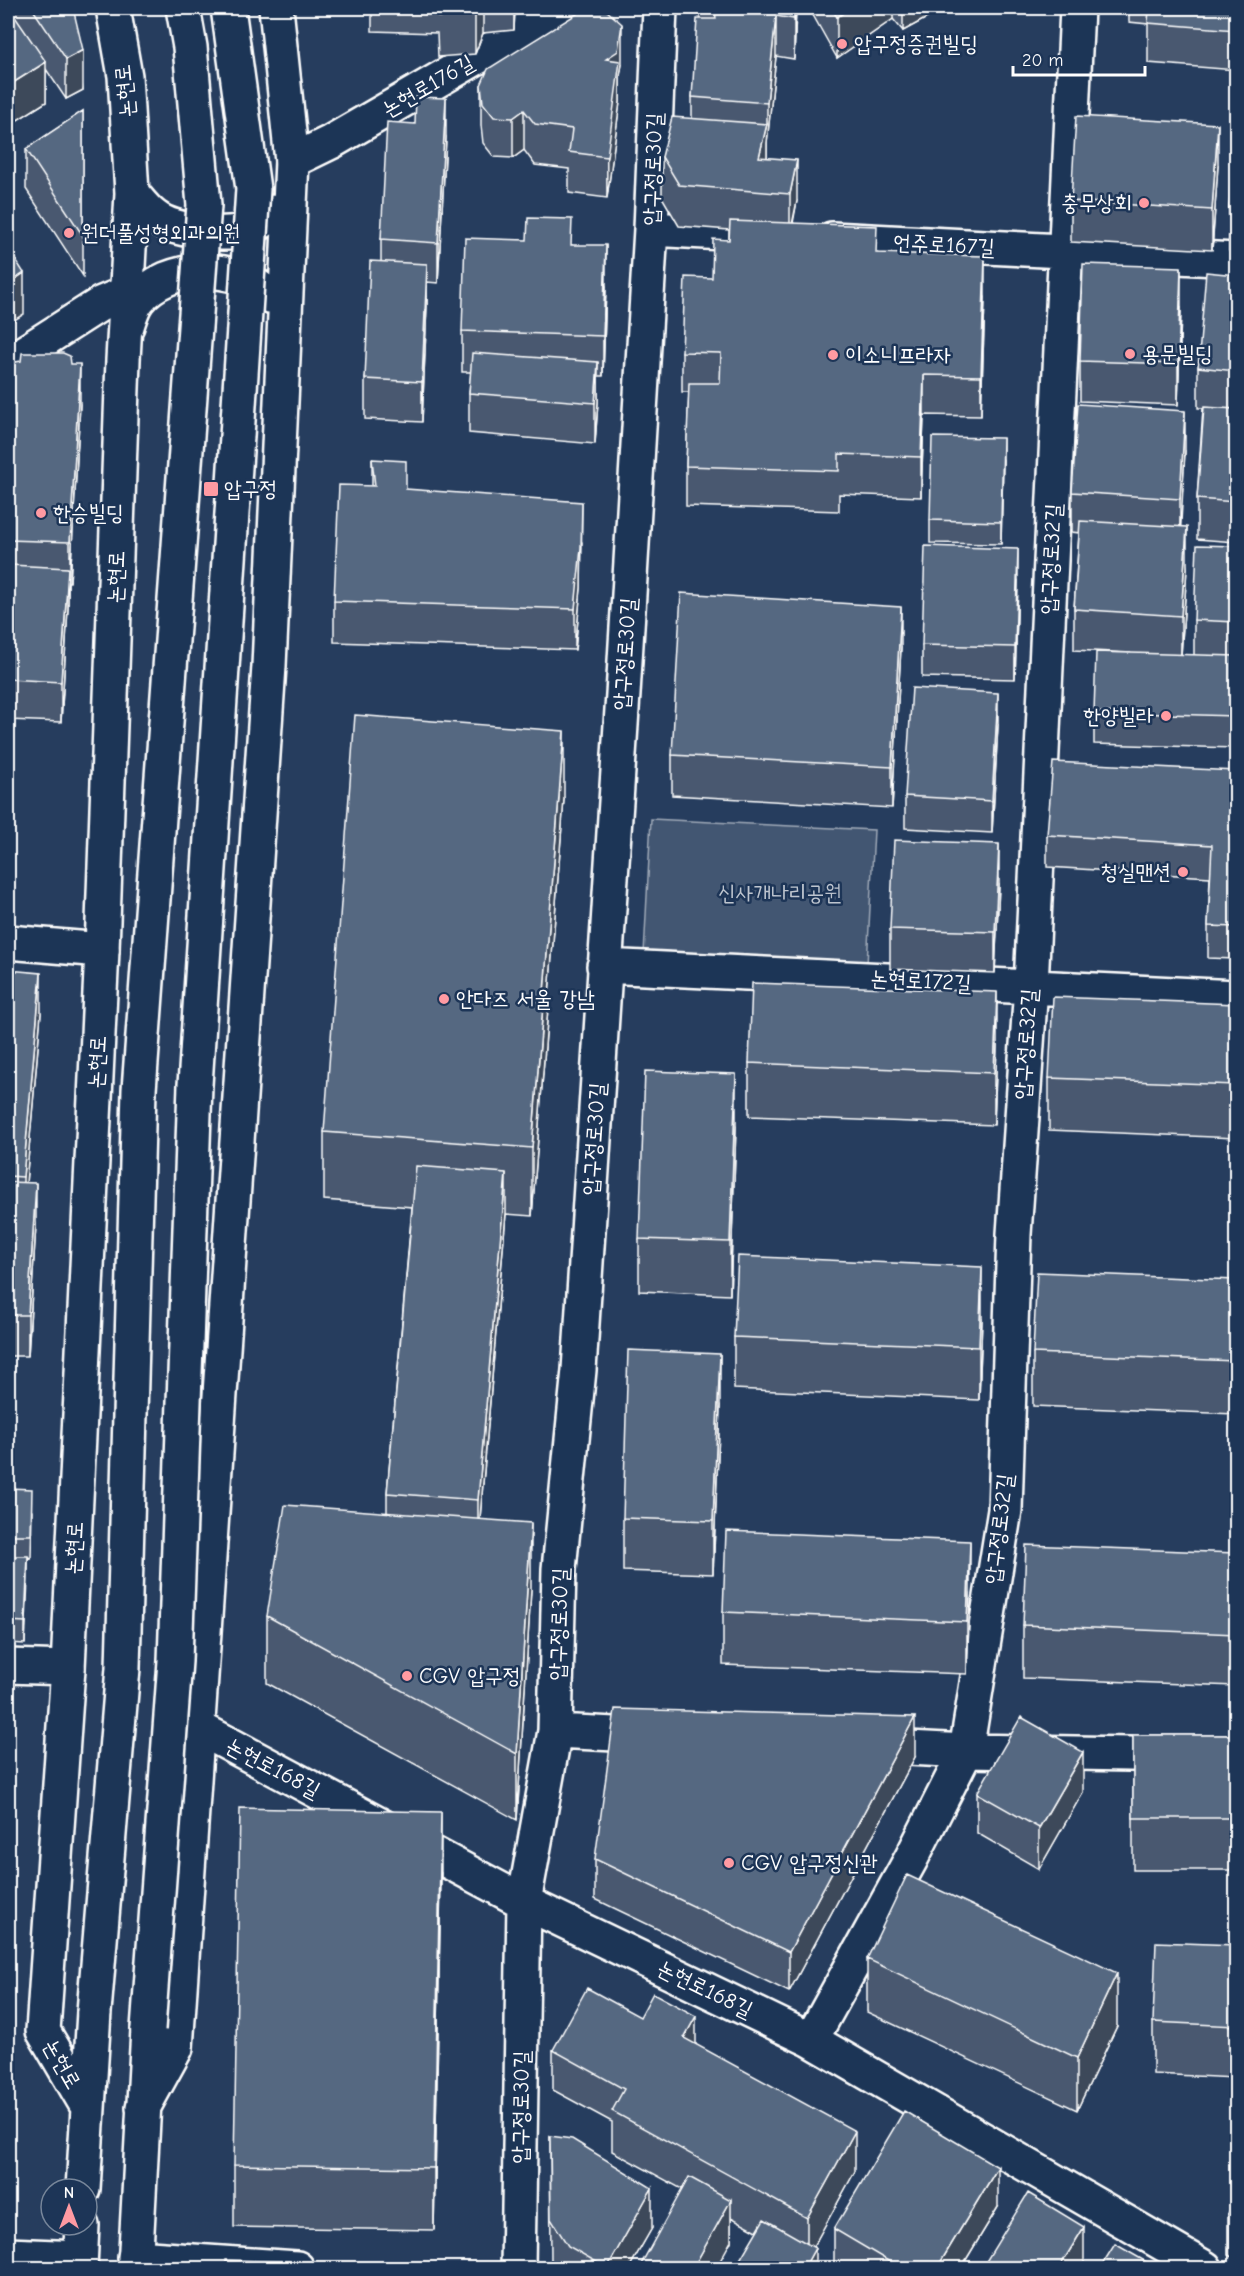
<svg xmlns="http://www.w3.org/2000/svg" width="1244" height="2276" font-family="'Comic Neue','Poor Story',sans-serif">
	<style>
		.green { fill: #425672; stroke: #a0aab8; stroke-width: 1.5 }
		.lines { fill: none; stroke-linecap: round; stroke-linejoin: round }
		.minor-casing { stroke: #fff; stroke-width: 38 }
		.major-casing { stroke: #fff; stroke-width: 38 }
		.minor { stroke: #1d3557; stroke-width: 33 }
		.major { stroke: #1d3557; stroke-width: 33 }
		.major-bridge-casing { stroke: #fff; stroke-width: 38; stroke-linecap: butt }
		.major-bridge { stroke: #1d3557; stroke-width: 33 }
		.wall { fill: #49596f; stroke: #fff; stroke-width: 1.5 }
		.shaded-wall { fill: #3c485a; stroke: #fff; stroke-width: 1.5 }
		.building { fill: #556781; stroke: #fff; stroke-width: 1.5 }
		.poi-dot { fill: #ff9aa2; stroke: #1d3557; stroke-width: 2 }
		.labels { text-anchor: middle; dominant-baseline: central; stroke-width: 5; stroke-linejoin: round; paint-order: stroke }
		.poi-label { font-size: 22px; fill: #fff; stroke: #1d3557; text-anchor: start }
		.street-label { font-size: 22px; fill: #fff; stroke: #1d3557 }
		.park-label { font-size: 22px; fill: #bdc4ce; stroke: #1d3557 }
	</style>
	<rect width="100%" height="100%" fill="#263d5e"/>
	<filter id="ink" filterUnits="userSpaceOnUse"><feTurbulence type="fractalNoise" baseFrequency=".0167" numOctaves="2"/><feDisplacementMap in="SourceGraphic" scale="12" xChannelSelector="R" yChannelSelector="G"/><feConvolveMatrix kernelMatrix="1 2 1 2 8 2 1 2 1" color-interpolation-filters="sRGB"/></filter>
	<g filter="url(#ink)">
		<path class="green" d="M651,819l223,11 -7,135 -223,-11z"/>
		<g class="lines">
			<defs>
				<path id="minor" d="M292,161l39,-19 231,-134
					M651,229l124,7
					M832,239l404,21
					M8,363l94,-60 24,-10
					M8,942l94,8
					M604,966l632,31
					M8,1666l60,2
					M197,1727l327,175 287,138 394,228
					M555,1731l100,5
					M869,1746l97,5 270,5
					M811,2040l100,-181 55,-108 39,-241 9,-276 17,-248 46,-978
					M8,2255l72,3
					M135,2257l162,11
					M518,2268l6,-366 31,-171 4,-162 20,-199 44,-676 28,-465 9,-221"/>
				<path id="major" d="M132,193c7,8 14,18 23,24 17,14 70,20 91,13 11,-4 19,-10 28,-18
					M127,326c3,-9 5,-18 11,-26 29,-37 99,-38 131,-4
					M87,2106l-44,-75 25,-363 34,-718 21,-590 9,-167 -7,-117 -12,-68
					M143,2108l33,-60 93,-1382 23,-505 -16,-153
					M83,2189l11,-177
					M80,2268l2,-43
					M135,2268l13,-239"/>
			</defs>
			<use href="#minor" class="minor-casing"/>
			<use href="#major" class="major-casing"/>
			<use href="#minor" class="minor"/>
			<use href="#major" class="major"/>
			<defs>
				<path id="major-bridge" d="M94,2012l29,-344 16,-578 65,-885 -14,-158 -7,-39
					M148,2029l27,-368 20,-576 58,-896 -25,-181"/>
			</defs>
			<use href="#major-bridge" class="major-bridge-casing"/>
			<use href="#major-bridge" class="major-bridge"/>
		</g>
		<path class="wall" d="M8,8h65l10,82 -17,9 -20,-30v33l-38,24z
			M372,8h143l-1,22 -31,3 -8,21 -37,3 -1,-24 -65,-2z
			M697,8h99l-2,51 -18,-3 -9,87v14l30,44 -4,22 84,30 108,44 -4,119 -57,-1 -3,82 -82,-3v17l-153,-5v-40l3,-74h-7v-40l30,-74 17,-38v-10l-50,-4 -17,-29v-40l30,-38v-22l9,-78 -4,-5z
			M809,8h136l-42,23 -10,-12 -56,39z
			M1129,8h107v62l-88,-7v-39l-19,-2z
			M622,64l-2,12v26l-13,96 -38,-5v-24l-34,-4 -11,-15 -11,8 -19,-1 -11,-14 -2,-18v-40z
			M1236,108v143h-7v-41z
			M83,111v165l-57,-87v-40z
			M446,138l-8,145 -11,-1v22l-5,118 -57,-3v-40l16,-118v-22z
			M1218,165l-6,85 -141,-8v-41z
			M572,245l34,41 -3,90h-5v26l-3,42 -126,-11v-40l2,-21h-9v-41z
			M1236,275v267l-39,-3v-40l6,-91h-5v-41z
			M1181,308l-3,97 -98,-4v-40z
			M80,404l-10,178h-2v26l-7,114 -53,-2v-109l1,-31h-1v-174z
			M1185,451l-5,76 7,41 -6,87h13v-35l42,-74v202l-142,-4v-32l36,-59 -56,-3v-41l5,-76 -7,-1v-40z
			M372,459l34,30 176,53 -1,46 -6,62 -241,-8v-41l38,-115z
			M1003,460l-2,84 -71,-1v-23z
			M1018,581l-3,98 -93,-2v-32z
			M901,647l-9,161 -220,-13v-40z
			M998,725l-6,108 -87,-5v-32z
			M1236,771v188l-28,-1v-32l2,-49 -163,-10v-32z
			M564,799l-32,417 -26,-2 -26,305 51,70 -14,231 -250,-137v-67l120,-104v-19l25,-286 -88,-7v-68z
			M999,885l-4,88 -105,-4v-40z
			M8,970l33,43 -15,170 10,41 -8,132h-20z
			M1236,1004v134l-187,-8v-52z
			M997,1045l-3,80 -245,-9v-53z
			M736,1127l-6,168 -91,-4v-52z
			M1236,1280v134l-203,-8v-53z
			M982,1319l-3,81 -245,-11v-52z
			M720,1406l-7,168 -90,-3v-53z
			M8,1488l24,23 -1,47 -3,-1 -3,87 -17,-1z
			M1236,1553v133l-213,-8v-53z
			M970,1593l-3,81 -244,-9v-53z
			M1133,1735h103v135h-103z
			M915,1757l-126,235 -194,-93v-40z
			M1083,1792l-44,77 -62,-36v-40z
			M441,1874l-7,356 -200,-3v-62z
			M1236,1945v133l-83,-4v-52z
			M867,1959l250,67 -40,84 -210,-98z
			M640,2017l56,28 159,126 -42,76 2,21 -58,-37 -26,-14v24l-49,-52 -70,-38v-29l-59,-32v-40z
			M550,2136l102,92 -23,40h-72l-6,-8z
			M1236,2198v61l-8,-4v-41z
			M998,2207l-37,61h-127v-39z"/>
		<path class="shaded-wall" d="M478,8h5v25l-8,21v-40z
			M514,8h1l-1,22z
			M794,8h2l-2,51z
			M851,8h42v11l-56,39v-41z
			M903,8h42l-42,23z
			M776,16v40l-9,87v22l-8,-8 8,-33v-21z
			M622,24v40l-2,12v26l-13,96 -1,-139z
			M83,50v40l-17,9v-40z
			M46,62v40l-38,24v-40z
			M446,98v40l-8,145v-40z
			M524,110v40l-11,8v-40z
			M1218,124v41l-6,85v-40z
			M797,160v41l-7,33v-40z
			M606,245v41l-3,90v-40z
			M985,256v41l-4,119v-40z
			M427,264v40l-5,118v-40z
			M1181,267v41l-3,97v-41z
			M24,273v41l-16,10v-40z
			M598,362v40l-3,42v-41z
			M80,364v40l-10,178v-40z
			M924,375v40l-3,82v-40z
			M1185,411v40l-5,89v-41z
			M1003,438v22l-2,84v-22z
			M582,502l-1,86 -6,62v-41z
			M1187,527v41l-6,88v-40z
			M1018,549v32l-3,98v-32z
			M68,568v40l-7,114v-40z
			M901,607v40l-9,161v-41z
			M998,693v32l-6,108v-32z
			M564,731v68l-32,417v-68z
			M999,844v41l-4,88v-41z
			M41,973v40l-18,204v-40z
			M997,992v53l-3,80v-52z
			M736,1074v53l-6,168v-53z
			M506,1173v40l-28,328v-41z
			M36,1183v41l-8,132v-41z
			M982,1267v52l-3,81v-53z
			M720,1354v52l-7,168v-53z
			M531,1523v66l-14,231v-66z
			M970,1541v52l-3,81v-52z
			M28,1556v23l-3,65v-22z
			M915,1717v40l-126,235v-40z
			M10,1728v40l-2,42v-41z
			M1083,1752v40l-44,77v-41z
			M441,1812v62l-7,356v-62z
			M1117,1973v53l-40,84v-52z
			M696,2016v41l-12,-19z
			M855,2131v40l-48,87v-40z
			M998,2167v40l-37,61h-24z
			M652,2188v40l-23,40h-22z
			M731,2200v41l-15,27h-23z
			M1084,2227v40l-1,1h-24z
			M815,2248v20h-11z"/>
		<path class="building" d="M8,8h1l37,54 -38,24z
			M32,8h41l10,42 -17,9z
			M438,8h40l-3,6 -37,3z
			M715,8h79v11l-18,-3 -9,87 -75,-6 5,-78h19z
			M831,8h20l-14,9z
			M1149,8h87v22l-88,-7z
			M583,10h23l16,14 -4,27 -12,8 14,2 -13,96 -38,-5 3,-23 -37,-5 -11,-14 -11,8 -19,-1 -11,-14 -2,-18 7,-16z
			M416,97l30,1 -8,145 -57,-4 6,-117 28,2z
			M1236,108v103l-7,-1z
			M83,111v125l-57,-87z
			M1076,116l142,8 -6,86 -141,-9z
			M672,117l95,7 -8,33 38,3 -7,34 -111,-9 -17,-28z
			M528,218l44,1 -1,26h35l-3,91 -141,-5 3,-93 62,2z
			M730,221l147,5 -1,27 109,3 -4,120 -57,-1 -3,82 -82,-3v17l-153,-5 3,-83h31l1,-30 -39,-1 3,-75 27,1 1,-39 16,1z
			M8,248l16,25 -16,11z
			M370,261l57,3 -5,118 -57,-3z
			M1083,264l98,3 -3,97 -98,-3z
			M1206,272l30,3v96l-38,-4z
			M22,353h41l7,3 1,8h9l-10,178 -62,-2v-134l2,-43 11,-2z
			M472,353l126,9 -3,41 -126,-10z
			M1078,404l107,7 -5,88 -108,-7z
			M1204,407l32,2v93l-39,-3z
			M932,437l71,1 -2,84 -71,-2z
			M372,459l34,2v28l176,13 -1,46 -6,61 -241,-8 5,-116 36,1z
			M1080,521l107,6 -6,89 -107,-7z
			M1197,545l39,1v76l-42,-2z
			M925,546l93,3 -3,98 -93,-2z
			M10,565l58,3 -7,114 -53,-3v-68z
			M681,593l220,14 -9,160 -220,-12z
			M1096,652l140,4v60l-142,-4z
			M912,688l86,5 -6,108 -87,-5z
			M355,715l209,16 -32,417 -208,-16z
			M1053,762l183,9v156l-28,-1 4,-81 -165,-10z
			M894,840l105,4 -4,88 -105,-3z
			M8,970l33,3 -18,204 -15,-1z
			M752,983l245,9 -3,81 -245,-10z
			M1053,997l183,7v81l-187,-7z
			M645,1071l91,3 -6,168 -91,-3z
			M416,1166l90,7 -28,327 -91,-7z
			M8,1182l28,1 -8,132h-20z
			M738,1256l244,11 -3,80 -245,-10z
			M1037,1272l199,8v81l-203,-8z
			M628,1350l92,4 -7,167 -90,-3z
			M8,1488l24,1 -1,46h-23z
			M285,1505l246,18 -14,231 -250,-138z
			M726,1531l244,10 -3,81 -244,-10z
			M1026,1545l210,8v81l-213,-9z
			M8,1556h20l-3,66 -17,-1z
			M615,1709l300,8 -126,235 -194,-93z
			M1021,1717l62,35 -44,76 -62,-35z
			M8,1724l2,4 -2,41z
			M1133,1735h103v83h-103z
			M240,1808l201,4 -7,356 -200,-3z
			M907,1875l210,98 -40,85 -210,-99z
			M1156,1942l80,3v81l-83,-4z
			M587,1988l53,29 13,-24 43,23 -12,22 171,93 -48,87 -195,-107 12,-22 -71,-39z
			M904,2111l94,56 -61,101h-37l-66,-39z
			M550,2136l22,3 80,49 -45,80 -39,-22 -17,-27z
			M689,2177l42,23 -38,68h-54z
			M1028,2193l56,34 -25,41h-77z
			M1236,2198v21l-8,-5z
			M764,2219l51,29 -11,20h-69z
			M1115,2244l42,24h-57z
			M226,2260l115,3v5h-115z"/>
	</g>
	<g class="poi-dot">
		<circle cx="842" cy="44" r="6"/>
		<circle cx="1144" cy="203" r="6"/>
		<circle cx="69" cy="233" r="6"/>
		<circle cx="1130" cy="354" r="6"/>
		<circle cx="833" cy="355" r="6"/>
		<rect x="203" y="481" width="16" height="16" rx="3"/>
		<circle cx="41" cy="513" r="6"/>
		<circle cx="1166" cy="716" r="6"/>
		<circle cx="1183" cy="872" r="6"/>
		<circle cx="444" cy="999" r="6"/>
		<circle cx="407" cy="1676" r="6"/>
		<circle cx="729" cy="1863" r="6"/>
	</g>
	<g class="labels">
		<g class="poi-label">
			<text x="854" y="44">압구정증권빌딩</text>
			<text x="1132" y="203" text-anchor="end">충무상회</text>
			<text x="81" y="233">원더풀성형외과의원</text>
			<text x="1142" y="354">용문빌딩</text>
			<text x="845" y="355">이소니프라자</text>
			<text x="224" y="489">압구정</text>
			<text x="53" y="513">한승빌딩</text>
			<text x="1154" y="716" text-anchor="end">한양빌라</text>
			<text x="1171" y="872" text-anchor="end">청실맨션</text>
			<text x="456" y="999">안다즈 서울 강남</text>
			<text x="419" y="1676">CGV 압구정</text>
			<text x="741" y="1863">CGV 압구정신관</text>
		</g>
		<g class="street-label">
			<text transform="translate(428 86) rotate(-30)">논현로176길</text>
			<text transform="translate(125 91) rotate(-96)">논현로</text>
			<text transform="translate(653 169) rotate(-88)">압구정로30길</text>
			<text transform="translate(944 245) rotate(3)">언주로167길</text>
			<text transform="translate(1051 559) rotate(-87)">압구정로32길</text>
			<text transform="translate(116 577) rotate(-88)">논현로</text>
			<text transform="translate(625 654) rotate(-86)">압구정로30길</text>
			<text transform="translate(921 981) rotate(3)">논현로172길</text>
			<text transform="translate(1026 1044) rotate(-86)">압구정로32길</text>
			<text transform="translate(97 1062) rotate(-87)">논현로</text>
			<text transform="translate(594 1139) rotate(-86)">압구정로30길</text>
			<text transform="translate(999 1529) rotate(-83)">압구정로32길</text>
			<text transform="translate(74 1548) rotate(-87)">논현로</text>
			<text transform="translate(559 1624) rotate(-88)">압구정로30길</text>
			<text transform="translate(273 1768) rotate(28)">논현로168길</text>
			<text transform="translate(705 1989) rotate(26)">논현로168길</text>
			<text transform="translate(62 2064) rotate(60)">논현로</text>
			<text transform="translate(521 2107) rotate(-89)">압구정로30길</text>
		</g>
		<g class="park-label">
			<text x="780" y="893">신사개나리공원</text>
		</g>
	</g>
	<rect width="1244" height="2276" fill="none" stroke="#1d3557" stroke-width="30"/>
	<rect x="15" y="15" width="1214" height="2246" fill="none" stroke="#fff" stroke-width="2" filter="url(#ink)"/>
	<g transform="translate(69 2207)"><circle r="28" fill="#1d3557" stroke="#77869a" stroke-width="1.5"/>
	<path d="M0-4.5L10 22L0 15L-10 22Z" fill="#ff9aa2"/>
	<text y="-9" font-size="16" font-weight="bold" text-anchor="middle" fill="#ffffff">N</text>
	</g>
	<path d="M1013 66v9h132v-9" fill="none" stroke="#ffffff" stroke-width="3"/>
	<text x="1022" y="66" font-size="18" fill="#ffffff" stroke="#1d3557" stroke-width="4.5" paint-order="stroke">20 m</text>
</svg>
